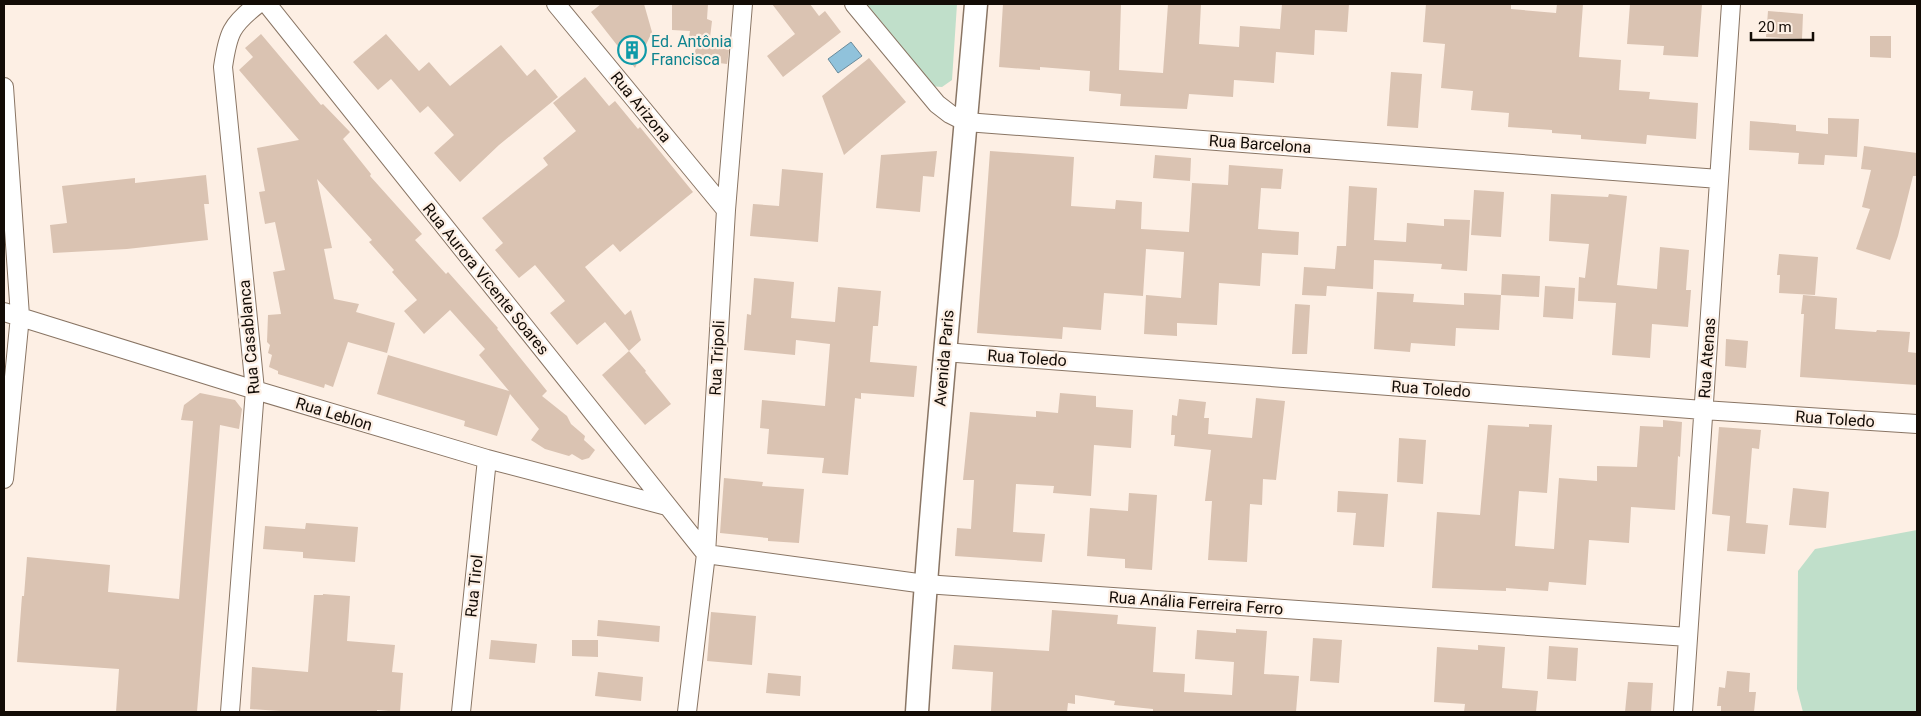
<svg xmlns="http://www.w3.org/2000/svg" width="1921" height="716" font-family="Roboto,sans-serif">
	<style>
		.green { fill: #c0dfca }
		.water { fill: #90c2db; stroke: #6a8b9b }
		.building { fill: #dac3b2 }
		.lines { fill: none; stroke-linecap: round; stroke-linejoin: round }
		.minor-casing { stroke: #897564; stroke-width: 20 }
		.tertiary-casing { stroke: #897564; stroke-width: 25 }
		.minor { stroke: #fff; stroke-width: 18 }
		.tertiary { stroke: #fff; stroke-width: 22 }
		.labels { text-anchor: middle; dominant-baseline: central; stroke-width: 4.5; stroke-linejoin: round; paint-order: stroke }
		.culture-label { font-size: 16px; fill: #0d838f; stroke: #fdefe4; text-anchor: start }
		.street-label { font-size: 16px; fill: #130c06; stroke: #fdefe4 }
	</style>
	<rect width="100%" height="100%" fill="#fdefe4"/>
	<path class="green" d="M863,4h94l-5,76 -10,7 -12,-1z
		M1917,530v182h-114l-6,-23 1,-118 17,-22z"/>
	<path class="water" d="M851,42l11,14 -24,17 -10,-14z"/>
	<path class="building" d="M601,4h43l8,28 -17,36 -44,-56z
		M672,4h36l-1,15 5,2 -3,25 20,4 -2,14 -33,-4 2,-15 -8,-3 2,-11 -18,-1z
		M772,4h38l9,12 6,-5 16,21 -58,45 -16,-21 28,-22z
		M1003,4h118l-2,66 44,3 5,-69h33l-2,40 40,3 1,-21 40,3 2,-25h67l-2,28 -32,-2 -1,25 -38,-3 -2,31 -40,-3 -1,17 -44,-3 -2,15 -67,-3 1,-12 -32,-3 1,-20 -50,-4v3l-41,-3z
		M1426,4h85v5l45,4 1,-9h26l-4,53 42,3 -2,30 31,2 -1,7 49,4 -2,36 -49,-4 -1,9 -65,-5v-4l-29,-2v-3l-44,-3 1,-14 -38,-3 2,-19 -32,-3 4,-44 -22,-2z
		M1630,4h72l-4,53 -35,-2 1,-9 -37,-2z
		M1768,11l35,3 -1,25 -36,-2z
		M261,34l60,71 2,-1 27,28 -7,7 28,35 -1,2 52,58 -7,6 31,34 2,-2 50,56 -1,1 50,62 -5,5 25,20 4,8 14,12 -1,4 11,10 -6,8 -7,2 -10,-6 -3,2 -24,-7 -14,-9 8,-11 -29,-35 -13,42 -33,-10 1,-5 -88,-27 11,-39 121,36 -30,-36 6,-6 -35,-39 -26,24 -20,-23 13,-11 -25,-28 2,-2 -25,-28 3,-2 -55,-61 15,69 -8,1 10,50 25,5 -3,8 39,11 -8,30 -39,-11 -15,45 -8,-3 -1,4 -46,-14v-3l-9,-4 3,-12 -4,-2 2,-8 -3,-3 1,-27 13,-1 -8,-42 12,-2 -10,-48 -10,2 -6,-32 6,-1 -8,-43 42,-8 -60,-70 14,-13 -8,-9z
		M386,34l33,37 10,-9 21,24 51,-41 26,31 8,-7 23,28 -59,48 -39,37 -26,-29 20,-18 -26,-29 -8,7 -29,-34 -13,11 -25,-28z
		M1870,36h21v22l-21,-1z
		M869,58l37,44 -62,53 -22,-59z
		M1391,72l31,2 -4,54 -31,-2z
		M585,77l24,29 6,-5 23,28 2,-2 53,65 -73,60 -7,-8 -28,23 40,48 6,-5 10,30 -12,11 -24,-29 -28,23 -27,-32 15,-12 -30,-36 -16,13 -24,-28 8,-7 -21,-25 66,-53 -5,-7 33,-27 -23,-28z
		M1828,118l31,1 -2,38 -32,-2 -1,10 -26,-1 1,-11 -50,-3 1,-29 46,4v6l32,3z
		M1864,146l53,7v23h-4l-15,60 -8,24 -34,-11 14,-40 -8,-2 9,-37 -10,-1z
		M937,151l-3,26 -11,-1 -3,36 -44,-4 5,-53z
		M990,151l84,6 -3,49 44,3 1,-9 26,2 -1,27 48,3 3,-49 36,2 1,-20 54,4 -2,20 -20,-1 -3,41 41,3 -1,23 -36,-2 -2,33 -41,-3 -2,42 -40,-2v13l-33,-2 2,-39 35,3 3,-46 -38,-3 -3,47 -39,-3 -3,37 -38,-3 -1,12 -85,-6z
		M1155,155l36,3 -1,23 -37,-3z
		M782,169l41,4 -5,69 -68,-6 3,-32 26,2z
		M206,175l3,29h-5l4,36 -81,9 -74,4 -3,-28 17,-2 -5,-37 73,-8v5z
		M1349,186l28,2 -3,52 32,2 1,-19 37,3v-7l26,1 -3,51 -26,-2 1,-5 -68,-4 -1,29 -46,-3 -1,10 -24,-1 2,-28 31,2 2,-23h9z
		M1474,190l30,2 -3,45 -30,-2z
		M1551,194l57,3 1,-3 18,2 -10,89 40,4 3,-42 29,3 -3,40h5l-3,37 -36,-3 -2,34 -38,-3 4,-52 -38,-2 1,-24 6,1 4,-34 -40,-3z
		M1779,254l39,3 -3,38 -36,-2 1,-18h-3z
		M1502,274l38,2 -1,21 -38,-2z
		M754,278l40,4 -3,36 44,4 3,-35 43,4 -3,35h-5l-3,36 47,4 -3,31 -53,-4v6l-6,-1 -7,77 -26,-2 2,-15 -57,-4 2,-25 -9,-1 2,-28 63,6 5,-62 -34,-4 -1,15 -51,-5 3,-36 4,1z
		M1545,286l30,2 -2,31 -30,-2z
		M1377,292l37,2 -1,8 51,3v-12l37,2 -2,35 -43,-2 -1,18 -44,-3 -1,9 -36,-3z
		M1803,295l34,3 -2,31 41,3 1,-2 33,2 -2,20 9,1v32l-117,-8 4,-63h-3z
		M1295,304l15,1 -3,49h-15z
		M1726,339l22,2 -2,27 -21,-2z
		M629,351l17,20 -1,1 26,32 -26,21 -43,-50z
		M200,393l35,7 7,9 -3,20 -19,-4 -23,287h-81l3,-43 -102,-7 5,-66h2l3,-39 83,8 -2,27 71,7 14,-178 -12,-1 3,-15z
		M1060,393l36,3v11l37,3 -2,38 -37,-3 -3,51 -38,-3 1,-7 -38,-2 -3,48 32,2 -3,28 -87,-6 2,-28 14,1 3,-49h-11l7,-68 66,5v-6l22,2z
		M1256,398l29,3 -9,79 -13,-1 -1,26 -12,-1 -3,58 -39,-2 4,-59h-7l6,-51 -37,-4 1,-11h-4l1,-20 5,1 2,-17 27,3 -2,16h5l-1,16 44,4z
		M1663,420l19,2 -2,35 -2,-1 -3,54 -44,-3 -2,36 -40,-3 -3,45 -37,-3 -1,9 -42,-3v3l-74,-3 5,-76 43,3 8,-90 41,2v-3l23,1 -5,68 -28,-2 -4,55 39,3 5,-71 38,3v-15l40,1 3,-41 23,1z
		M1719,427l42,3 -2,19 -7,-1 -6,75 22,2 -3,29 -38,-3 3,-35 -18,-2z
		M1399,438l27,2 -3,44 -26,-2z
		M724,478l39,4 -1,4 42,3 -5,54 -31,-2v-3l-48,-5z
		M1793,488l36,4 -3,36 -37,-3z
		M1338,491l50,3 -4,53 -31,-2 3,-32 -19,-1z
		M1129,493l28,2 -5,75 -27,-2v-9l-38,-3 3,-48 38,3z
		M306,523l52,4 -3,35 -52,-4v-6l-40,-3 2,-23 40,3z
		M323,594l27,2 -3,45 48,4 -3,27 11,1 -3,39 -23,-2v2h-82l-45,-3 2,-42 56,5 6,-77h9z
		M1052,610l66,5 -1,9 39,3 -3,45 32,2 -1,18 48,3 2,-33 -39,-3 2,-29 39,3v-4l31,2 -3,43 35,2 -3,36h-143v-3l-39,-4 1,-4 -40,-6v9l-7,-1 -1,9 -76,-1 2,-39 -41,-3 2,-24 95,6z
		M711,612l45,4 -4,49 -45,-4z
		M598,620l62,6 -1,16 -62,-6z
		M1313,638l29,2 -3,43 -29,-2z
		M491,640l46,4 -2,19 -46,-4z
		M572,640h26v17l-26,-1z
		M1478,645l27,2 -3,41 36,3 -2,21h-72l1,-8 -31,-2 3,-55 41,3z
		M1549,646l29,2 -2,33 -29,-2z
		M1727,671l23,2 -1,19h7l-2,20h-33v-6h-4l2,-19 6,1z
		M598,672l45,5 -2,24 -46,-5z
		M768,673l33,3 -1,20 -34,-3z
		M1628,682l25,1 -2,29h-26z"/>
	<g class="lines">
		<defs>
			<path id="minor" d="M267,4l439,550 219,30 763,53
				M556,4l170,206
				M854,4l83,100 13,10 16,8 753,57
				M4,87l16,229 -16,163
				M4,312l251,78 232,69 180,47
				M944,352l759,58 214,14
				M230,712l25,-322 -32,-323c5,-34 8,-42 35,-63
				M461,712l26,-253
				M687,712l19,-158 20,-344 17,-206
				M1683,712l48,-708"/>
			<path id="tertiary" d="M917,712c15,-236 39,-472 59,-708"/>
		</defs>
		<use href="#minor" class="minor-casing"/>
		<use href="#tertiary" class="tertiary-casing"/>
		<use href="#minor" class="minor"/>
		<use href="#tertiary" class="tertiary"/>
	</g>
	<defs>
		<symbol id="building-ring" viewBox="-11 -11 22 22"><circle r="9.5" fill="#fdefe4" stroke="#0f9aa8" stroke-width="1.5"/><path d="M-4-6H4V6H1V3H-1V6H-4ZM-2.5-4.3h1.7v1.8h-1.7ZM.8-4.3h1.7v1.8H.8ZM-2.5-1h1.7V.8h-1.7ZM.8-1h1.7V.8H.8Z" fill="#0f9aa8"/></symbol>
	</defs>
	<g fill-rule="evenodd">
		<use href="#building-ring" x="616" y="34" width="32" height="32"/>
	</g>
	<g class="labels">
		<g class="culture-label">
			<text x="651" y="41">Ed. Antônia<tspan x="651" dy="18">Francisca</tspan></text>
		</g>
		<g class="street-label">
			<text transform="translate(641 107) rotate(51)">Rua Arizona</text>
			<text transform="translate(1260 144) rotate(4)">Rua Barcelona</text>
			<text transform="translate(486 279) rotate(51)">Rua Aurora Vicente Soares</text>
			<text transform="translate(249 337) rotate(-95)">Rua Casablanca</text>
			<text transform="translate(717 358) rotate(-87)">Rua Tripoli</text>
			<text transform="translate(944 358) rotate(-85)">Avenida Paris</text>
			<text transform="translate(1027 358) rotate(4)">Rua Toledo</text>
			<text transform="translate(1707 358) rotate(-86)">Rua Atenas</text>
			<text transform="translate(1431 389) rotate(4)">Rua Toledo</text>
			<text transform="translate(334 414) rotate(17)">Rua Leblon</text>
			<text transform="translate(1835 419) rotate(4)">Rua Toledo</text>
			<text transform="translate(474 586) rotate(-84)">Rua Tirol</text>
			<text transform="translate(1196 603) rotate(4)">Rua Anália Ferreira Ferro</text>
		</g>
	</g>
	<rect width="1921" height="716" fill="none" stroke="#130c06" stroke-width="10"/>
	<path d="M1751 32v8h62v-8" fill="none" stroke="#130c06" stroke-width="2.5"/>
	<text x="1758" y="32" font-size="15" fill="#130c06" stroke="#fdefe4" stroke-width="4" paint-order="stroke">20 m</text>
</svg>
